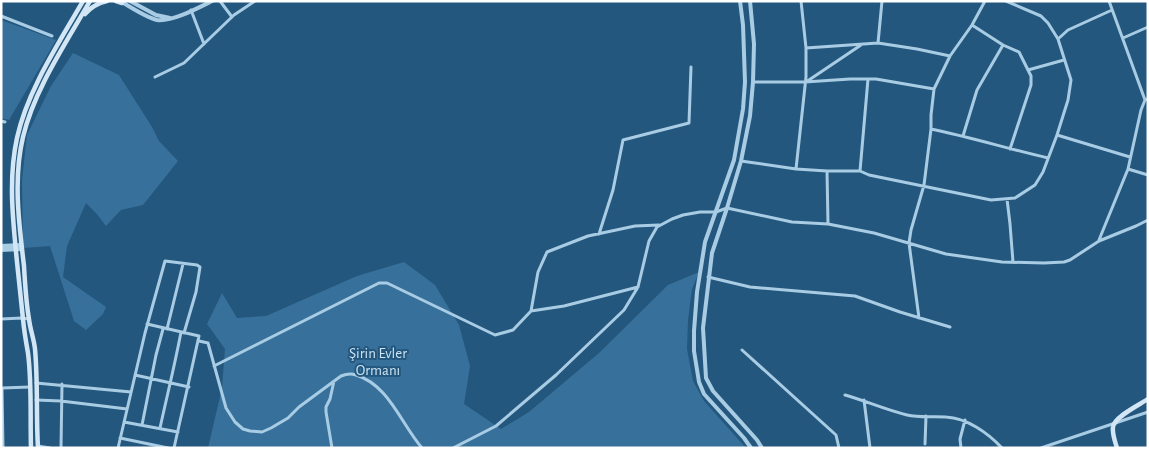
<svg xmlns="http://www.w3.org/2000/svg" width="1149" height="449" font-family="'Alegreya Sans',sans-serif">
	<style>
		.green { fill: #37719b }
		.lines { fill: none; stroke-linecap: round; stroke-linejoin: round }
		.minor { stroke: #a9cce5; stroke-width: 3 }
		.tertiary { stroke: #a9cce5; stroke-width: 4 }
		.secondary { stroke: #d2e6f5; stroke-width: 4.5 }
		.labels { text-anchor: middle; dominant-baseline: central; stroke-width: 4; stroke-linejoin: round; paint-order: stroke }
		.park-label { font-size: 15px; fill: #cce4f4; stroke: #24577d }
	</style>
	<rect width="100%" height="100%" fill="#24577d"/>
	<path class="green" d="M1,20l55,20 -47,80 -8,-2z
		M73,53l46,22 33,52 7,14 19,20 -35,44 -22,5 -15,16 -10,-13 -10,-10 -19,43 -4,31 43,30 -3,7 -17,16 -12,-9 -24,-75 -27,2 -1,-68 5,-45 24,-49z
		M404,262l31,23 24,40 11,41 -6,38 37,25 28,-17 70,-59 69,-68 31,-13 -7,17 -4,31 -1,29 6,32 11,20 42,47h-538l14,-60 3,-39 -18,-25 15,-31 15,25 29,-2 91,-40z"/>
	<g class="lines">
		<path class="minor" d="M220,1l12,16
			M1109,1l36,99 3,-1
			M191,10l13,34
			M1,16l51,20
			M1123,38l25,-11
			M1058,39l10,-9 44,-20
			M878,43l4,-42
			M1003,45l16,7 12,24v9l-21,64
			M806,48l72,-5 39,6 33,7
			M1028,70l36,-10
			M155,77l29,-14 50,-48 21,-14
			M753,82h52l45,-3h26l58,10
			M806,82l55,-37
			M1,121l4,1
			M931,129c39,8 78,20 117,29
			M1057,135l73,22
			M963,136l14,-46 26,-45 -31,-20
			M741,161l55,8 31,2h33l9,4 122,25 24,-2 20,-13 8,-13 14,-37 11,-35 3,-20 -13,-41 -10,-16 -7,-7 -35,-15
			M796,169l10,-92v-29l-5,-47
			M1128,169l20,6
			M827,171l1,53
			M860,171l8,-92
			M1007,199l3,25 3,38
			M599,234l14,-44 10,-50 66,-17 2,-56
			M1099,240l29,-71 13,-59 4,-10
			M708,277l42,10 105,9 45,16 50,15
			M531,311l7,-39 9,-20 41,-16 47,-10 24,-1
			M919,318l-10,-75 2,-13 13,-45 7,-56v-14l3,-26 16,-33 22,-31 13,-24
			M1,319l21,-1 7,1
			M147,324l52,12 -25,112
			M167,329l16,-65
			M199,341l9,2 18,65 9,14 8,7 7,2 12,1 9,-4 17,-10 11,-11 42,-31c5,-2 10,-3 15,-1 33,10 45,49 66,73
			M742,350l94,85 3,13
			M214,366l165,-83h8l108,52 18,-5 18,-19 33,-5 74,-19
			M135,375l54,12
			M36,383l95,9
			M2,388l1,60
			M2,388l28,-1
			M845,395c21,6 41,15 62,20 13,3 26,1 39,2 21,1 42,16 56,31
			M36,400l25,1 66,8
			M864,400l6,48
			M124,422l54,10
			M142,425l14,-70 7,-26
			M160,428c7,-32 15,-64 21,-96
			M120,438l48,10
			M925,444l1,-28
			M38,446l12,2
			M61,448l1,-64
			M118,448l27,-115 20,-72 32,4 3,2 -4,25 -12,41
			M332,448l-6,-36v-5l4,-8 4,-18
			M453,448l43,-22 60,-51 68,-65 14,-23 11,-46 8,-14 15,-8 11,-4 17,-3h16l11,-4 65,14 36,2 46,9 72,21 56,8 42,1 20,-1 6,-2 29,-19 37,-15 12,-6
			M961,448l-1,-9 5,-19
			M1041,448l107,-36"/>
		<path class="tertiary" d="M130,1l26,14 14,3
			M740,1l3,24 2,57 -2,27 -9,51 -29,82 -8,50 -3,39v20l5,31 5,12 40,44 7,10
			M750,1l4,43 -1,38 -3,34 -9,45 -14,47 -15,45 -9,75 3,50 7,13 44,49 5,8
			M122,2c8,5 26,16 35,18 15,2 41,-12 55,-19
			M1,246l20,-1
			M1,250l21,-1"/>
		<path class="secondary" d="M116,1l6,2
			M85,14c6,-7 13,-11 22,-13
			M31,448c-1,-32 1,-64 -3,-95 -2,-11 -4,-23 -5,-34 -2,-19 -4,-38 -6,-57 -4,-41 -9,-83 0,-124 10,-47 42,-95 66,-137
			M38,448c-2,-33 0,-66 -3,-99 -1,-10 -5,-20 -6,-30 -3,-17 -4,-35 -5,-53 -5,-42 -11,-87 -1,-129 11,-47 43,-94 67,-136
			M1117,448c-2,-7 -5,-14 -4,-21 1,-10 26,-22 35,-28"/>
	</g>
	<g class="labels">
		<g class="park-label">
			<text x="378" y="353">Şirin Evler<tspan x="378" dy="17">Ormanı</tspan></text>
		</g>
	</g>
	<rect width="1149" height="449" fill="none" stroke="#ffffff" stroke-width="5"/>
</svg>
